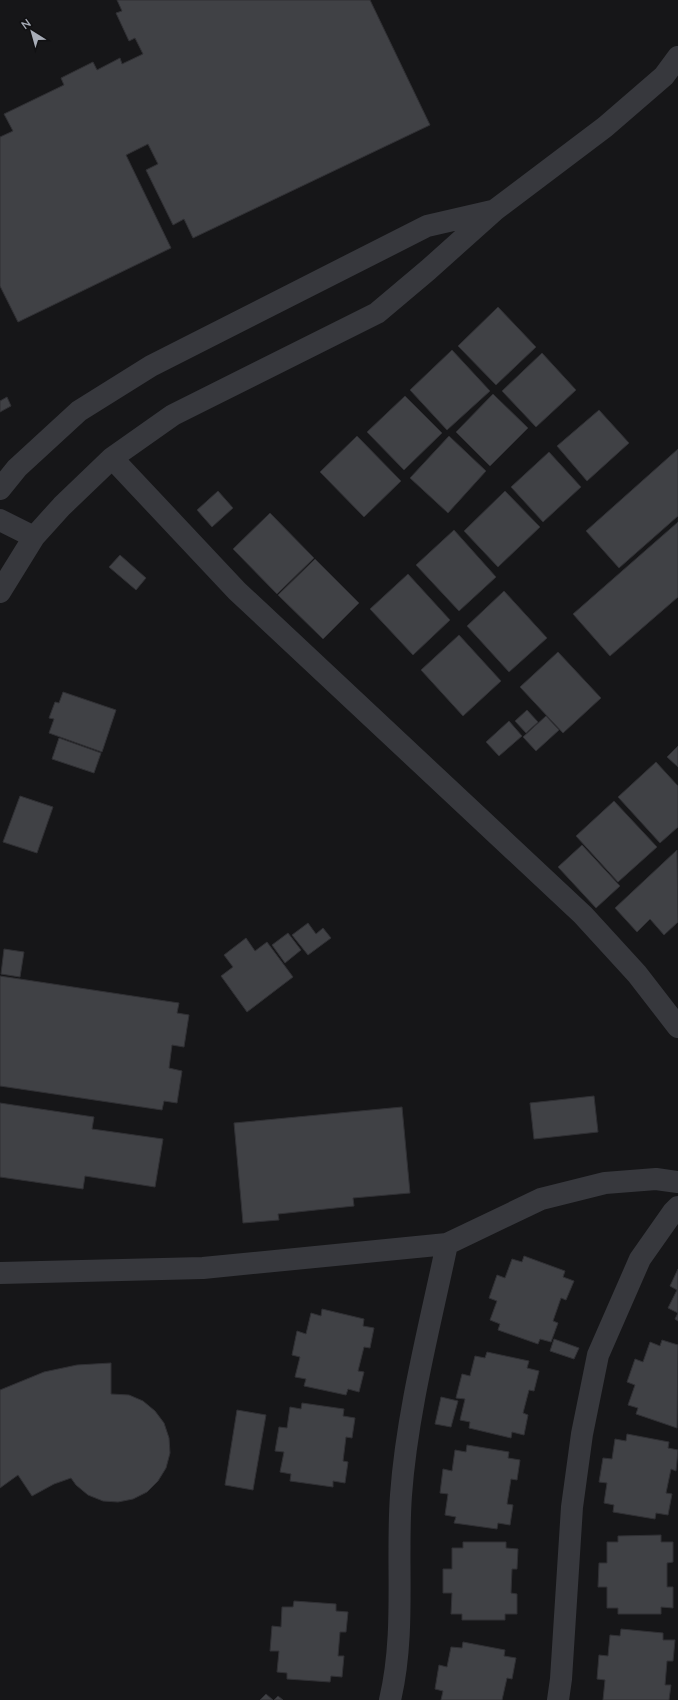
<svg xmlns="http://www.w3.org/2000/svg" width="678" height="1700" font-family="Lato,sans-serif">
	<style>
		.building { fill: #404145; stroke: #303034 }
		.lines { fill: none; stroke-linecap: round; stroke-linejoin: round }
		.minor { stroke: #37383d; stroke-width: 22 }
	</style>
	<rect width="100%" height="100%" fill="#161618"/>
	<path class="building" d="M117,0h253l60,125 -237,113 -9,-19 -11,6 -27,-55 12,-6 -10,-20 -22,11 45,93 -153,74 -18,-36v-149l13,-6 -9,-17 60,-29 -3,-7 32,-16 4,8 23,-12 2,6 21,-10 -8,-16 -6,3 -13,-28 6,-2z
		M498,307l38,40 -40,38 -38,-39z
		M452,350l38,41 -43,39 -37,-40z
		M542,353l34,37 -40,37 -34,-36z
		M493,394l35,34 -38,38 -34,-34z
		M405,396l37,37 -38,37 -37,-38z
		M7,397l4,9 -11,6v-11z
		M599,410l30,33 -42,38 -30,-35z
		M357,436l44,45 -37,36 -44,-45z
		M449,436l37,35 -38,42 -38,-35z
		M678,449v67l-59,52 -33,-37z
		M549,452l32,35 -38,35 -32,-35z
		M218,491l15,17 -21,19 -15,-17z
		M505,491l35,36 -42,40 -34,-36z
		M270,513l44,45 -37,36 -44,-45z
		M678,522v75l-68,59 -37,-42z
		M454,530l42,47 -37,34 -43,-46z
		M120,555l26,23 -10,12 -27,-23z
		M315,559l44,44 -36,36 -45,-44z
		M408,574l42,46 -37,35 -43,-46z
		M504,591l43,47 -38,34 -42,-46z
		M459,635l42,46 -38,35 -42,-46z
		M558,652l43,46 -38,35 -43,-46z
		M63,692l53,18 -14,42 -53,-19 5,-14 -5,-1 6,-16 4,1z
		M527,710l11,12 -12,11 -11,-12z
		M546,716l13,14 -23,21 -13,-14z
		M509,721l13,15 -23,20 -13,-14z
		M59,738l42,15 -7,20 -42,-14z
		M678,746v21l-11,-10z
		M656,762l22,24v41l-18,16 -42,-46z
		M20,796l33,11 -16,46 -34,-11z
		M614,801l43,46 -39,35 -42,-46z
		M582,845l38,41 -24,22 -38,-41z
		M677,850l1,72 -14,13 -14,-16 -13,13 -22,-24z
		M308,923l8,11 7,-6 8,10 -23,17 -16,-20z
		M288,933l13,17 -16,13 -13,-18z
		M246,938l9,13 12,-9 26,35 -46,35 -26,-36 12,-9 -9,-12z
		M4,949l20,3 -4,25 -19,-3z
		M0,976l179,27 -2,10 12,2 -5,32 -12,-2 -3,23 13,3 -5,32 -13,-2 -2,9 -162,-24z
		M594,1096l4,36 -64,7 -4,-36z
		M0,1103l94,14 -2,12 71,10 -8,48 -70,-11 -2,13 -83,-12z
		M402,1107l8,86 -57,5 1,8 -76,8 1,6 -36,3 -9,-100z
		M524,1256l41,15 -2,6 11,4 -8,19 -5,-2 -8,23 5,2 -7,19 -11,-3 -2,5 -40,-14 2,-6 -10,-4 7,-19 -8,-3 8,-23 8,3 7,-19 10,3z
		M678,1269v52l-3,-2 3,-6 -10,-5 9,-18 -7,-4z
		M322,1309l42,10 -1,7 11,2 -4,20 -6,-1 -6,24 6,1 -5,20 -11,-3 -2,6 -42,-9 2,-7 -11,-2 5,-20 -8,-2 5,-24 9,3 5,-21 10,3z
		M554,1339l25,9 -5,11 -24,-8z
		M662,1340l16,5 -1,83 -41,-14 2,-6 -10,-3 7,-20 -8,-3 8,-23 8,3 7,-20 10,4z
		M487,1352l42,9 -2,7 12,3 -5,20 -5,-1 -6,23 5,2 -4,20 -12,-3 -1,6 -42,-10 1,-6 -10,-2 5,-21 -9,-1 6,-24 8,2 5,-20 10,2z
		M111,1363v31l18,1 14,6 12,10 9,12 5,15 1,15 -4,15 -8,13 -11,11 -14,7 -15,3 -15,-1 -15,-6 -12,-10 -5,-7 -17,6 -22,12 -14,-21 -18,13v-98l44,-18 33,-7z
		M441,1397l17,4 -7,26 -16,-3z
		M302,1403l42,6 -1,7 12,2 -3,20 -6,-1 -3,24 5,1 -3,21 -12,-2v6l-43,-6 1,-7 -11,-2 4,-20 -9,-1 4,-24 8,1 3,-21 11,2z
		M237,1410l29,5 -13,75 -28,-5z
		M627,1434l42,8 -1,6 10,2 -2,21 -5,-2 -5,24 6,1 -4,21 -12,-2 -1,6 -42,-7 1,-7 -10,-2 3,-20 -8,-1 4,-24 9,1 3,-20 11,2z
		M467,1445l42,7 -1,6 12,2 -3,20 -6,-1 -4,25 6,1 -3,20 -12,-2 -1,6 -43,-6 2,-6 -11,-2 3,-21 -8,-1 3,-24 9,2 3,-21 11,2z
		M661,1535v7h12v20l-6,1v24h6v21l-12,-1v7h-43v-6h-11v-21h-9l1,-24h8v-21h11v-6z
		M463,1542h43v6l12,1 -1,20h-5l-1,24 6,1v20h-12v6h-43v-6h-11l1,-21h-9v-24h9v-21h11z
		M294,1601l42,3v7l12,1 -2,20h-6l-2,24h6l-2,21 -11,-1 -1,6 -43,-3v-6l-10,-1 2,-21h-9l2,-25 9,1 1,-20h11z
		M621,1629l42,4v7h12l-2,21h-6l-2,24h6l-2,15h-66l2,-20 -8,-1 2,-24 9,1 2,-21 10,1z
		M463,1642l42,8 -1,6 12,2 -4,21 -5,-1 -5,22h-61l2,-9 -8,-2 4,-24 8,2 4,-20 11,1z
		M266,1694l7,6h-13z
		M278,1696l5,4h-9z"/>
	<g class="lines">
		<path class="minor" d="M112,458l125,133 346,324 54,59 41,53
			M0,489l17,-21 62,-57 72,-45 276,-140 65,-15
			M0,520l34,17
			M0,592l34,-55 28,-31 50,-48 61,-43 204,-102 51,-43 67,-60 110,-83 59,-51 14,-19
			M0,1273l203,-5 244,-24 94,-45 64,-16 51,-4 22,3
			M390,1700c16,-68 6,-137 11,-205 6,-83 29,-170 46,-251
			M558,1700l3,-21 11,-172 10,-73 16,-79 42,-96 33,-47 5,-5"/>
	</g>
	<g transform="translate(32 32) rotate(323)" stroke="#111113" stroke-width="3" paint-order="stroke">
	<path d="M0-3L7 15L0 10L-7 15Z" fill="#a8adb8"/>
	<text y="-6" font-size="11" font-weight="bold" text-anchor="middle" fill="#a8adb8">N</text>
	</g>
</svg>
